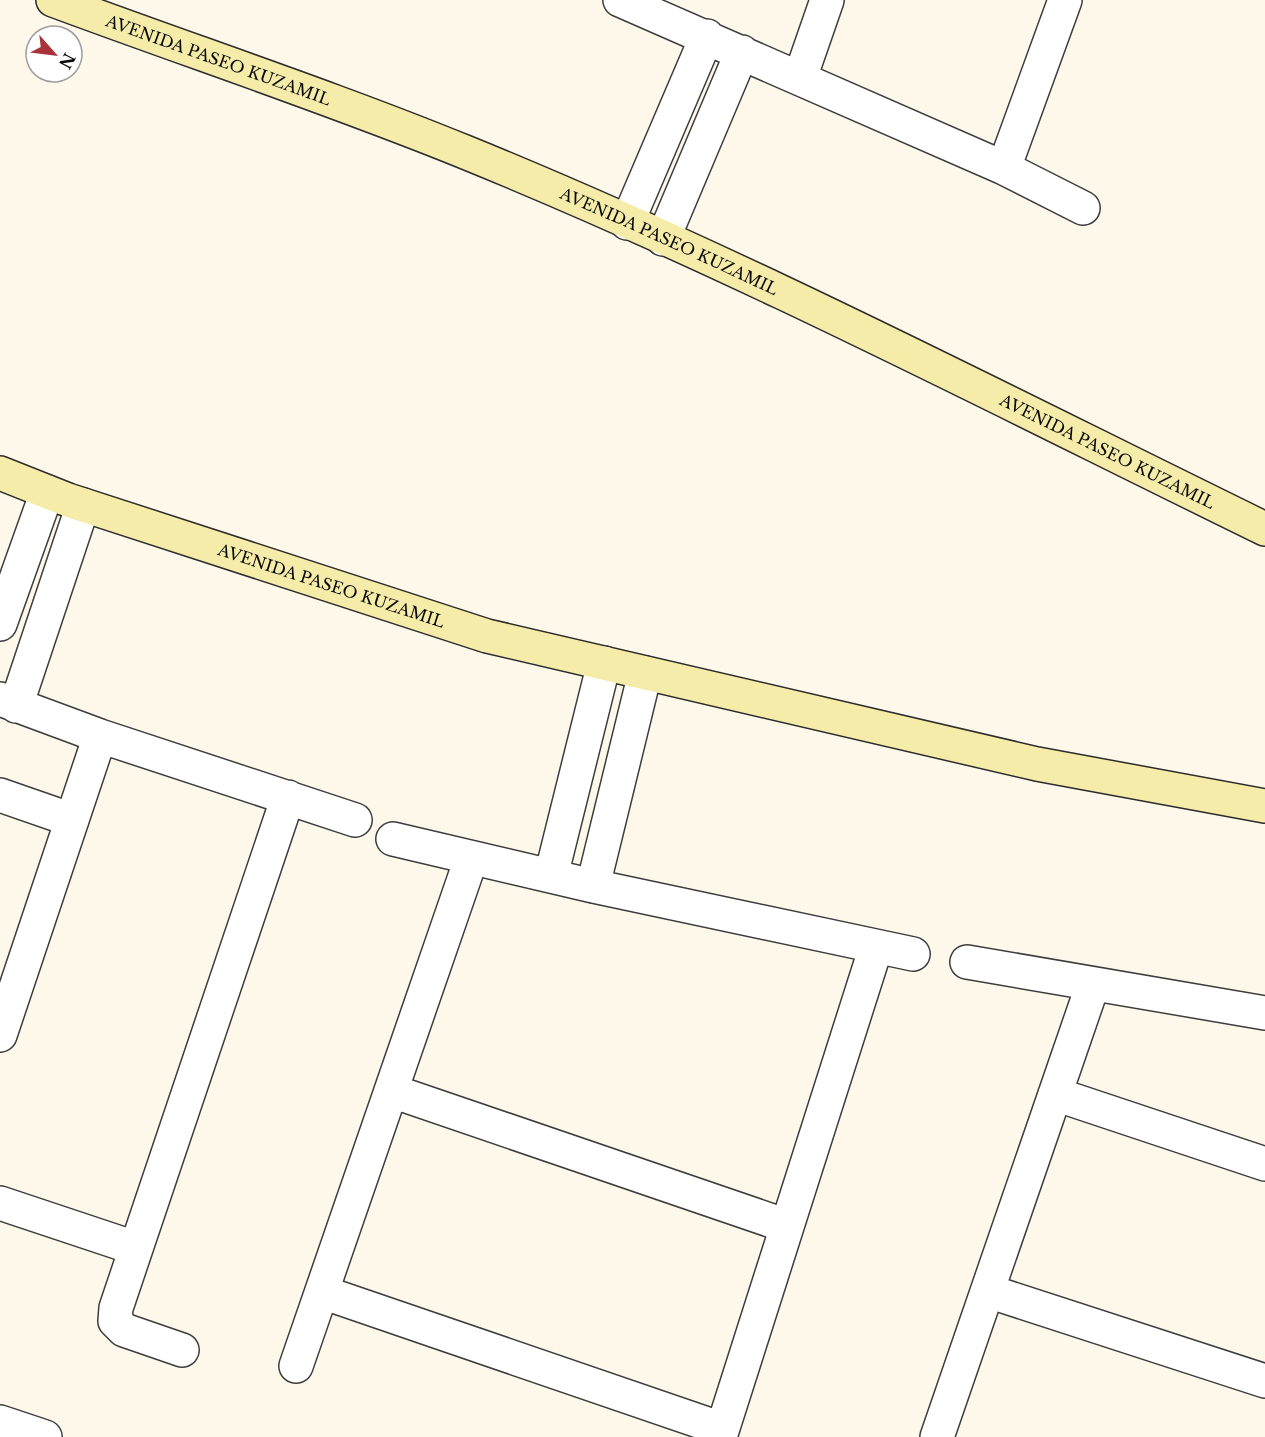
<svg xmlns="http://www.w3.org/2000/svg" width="1265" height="1437" font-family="'Libre Baskerville',serif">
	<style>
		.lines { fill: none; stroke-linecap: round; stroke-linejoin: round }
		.street-casing { stroke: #3d3d3d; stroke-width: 36 }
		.secondary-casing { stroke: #2c2c2c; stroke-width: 36 }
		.street { stroke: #fff; stroke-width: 33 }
		.secondary { stroke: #f6ecaa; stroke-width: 33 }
		.labels { text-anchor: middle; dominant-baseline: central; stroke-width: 6; stroke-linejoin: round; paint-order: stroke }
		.street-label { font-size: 16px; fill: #0a0a0a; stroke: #fff }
	</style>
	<rect width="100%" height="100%" fill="#fdf8e9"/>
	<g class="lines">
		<defs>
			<path id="street" d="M620,0l384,168 79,40
				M800,78l27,-78
				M1004,168l61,-168
				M627,223l80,-187
				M663,239l79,-187
				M0,624l47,-132
				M0,699l100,37 255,84
				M16,706l67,-201
				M0,795l72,25
				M393,839l200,47 320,68
				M551,876l53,-213
				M593,886l52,-213
				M967,962l298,51
				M0,1035l100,-299
				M392,1091l395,135
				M1055,1094l210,70
				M0,1203l135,45
				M988,1291l277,90
				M322,1292l400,137
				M182,1350l-58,-20 -9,-9 1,-13 172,-511
				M296,1366l175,-507
				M0,1422l45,15
				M720,1437l156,-490
				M937,1437l156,-453"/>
			<g id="secondary">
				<path id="s1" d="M53,0c137,51 277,97 412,152 273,111 536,248 800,377"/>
				<path id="s2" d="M0,473l68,27 419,136 550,128 228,42"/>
			</g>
		</defs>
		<use href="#street" class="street-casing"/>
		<use href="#secondary" class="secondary-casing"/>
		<use href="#street" class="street"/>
		<use href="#secondary" class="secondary"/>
	</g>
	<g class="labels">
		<g class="street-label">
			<text stroke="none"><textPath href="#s1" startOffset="176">AVENIDA PASEO KUZAMIL</textPath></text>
			<text stroke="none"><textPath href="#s1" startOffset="662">AVENIDA PASEO KUZAMIL</textPath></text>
			<text stroke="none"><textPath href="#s1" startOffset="1148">AVENIDA PASEO KUZAMIL</textPath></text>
			<text stroke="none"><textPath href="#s2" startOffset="350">AVENIDA PASEO KUZAMIL</textPath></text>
		</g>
	</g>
	<g transform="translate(54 54) rotate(118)"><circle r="28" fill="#ffffff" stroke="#9d9d9d" stroke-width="1.5"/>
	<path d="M0-4.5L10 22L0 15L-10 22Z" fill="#aa323a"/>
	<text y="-9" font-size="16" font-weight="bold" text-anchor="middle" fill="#0a0a0a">N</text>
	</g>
</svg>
